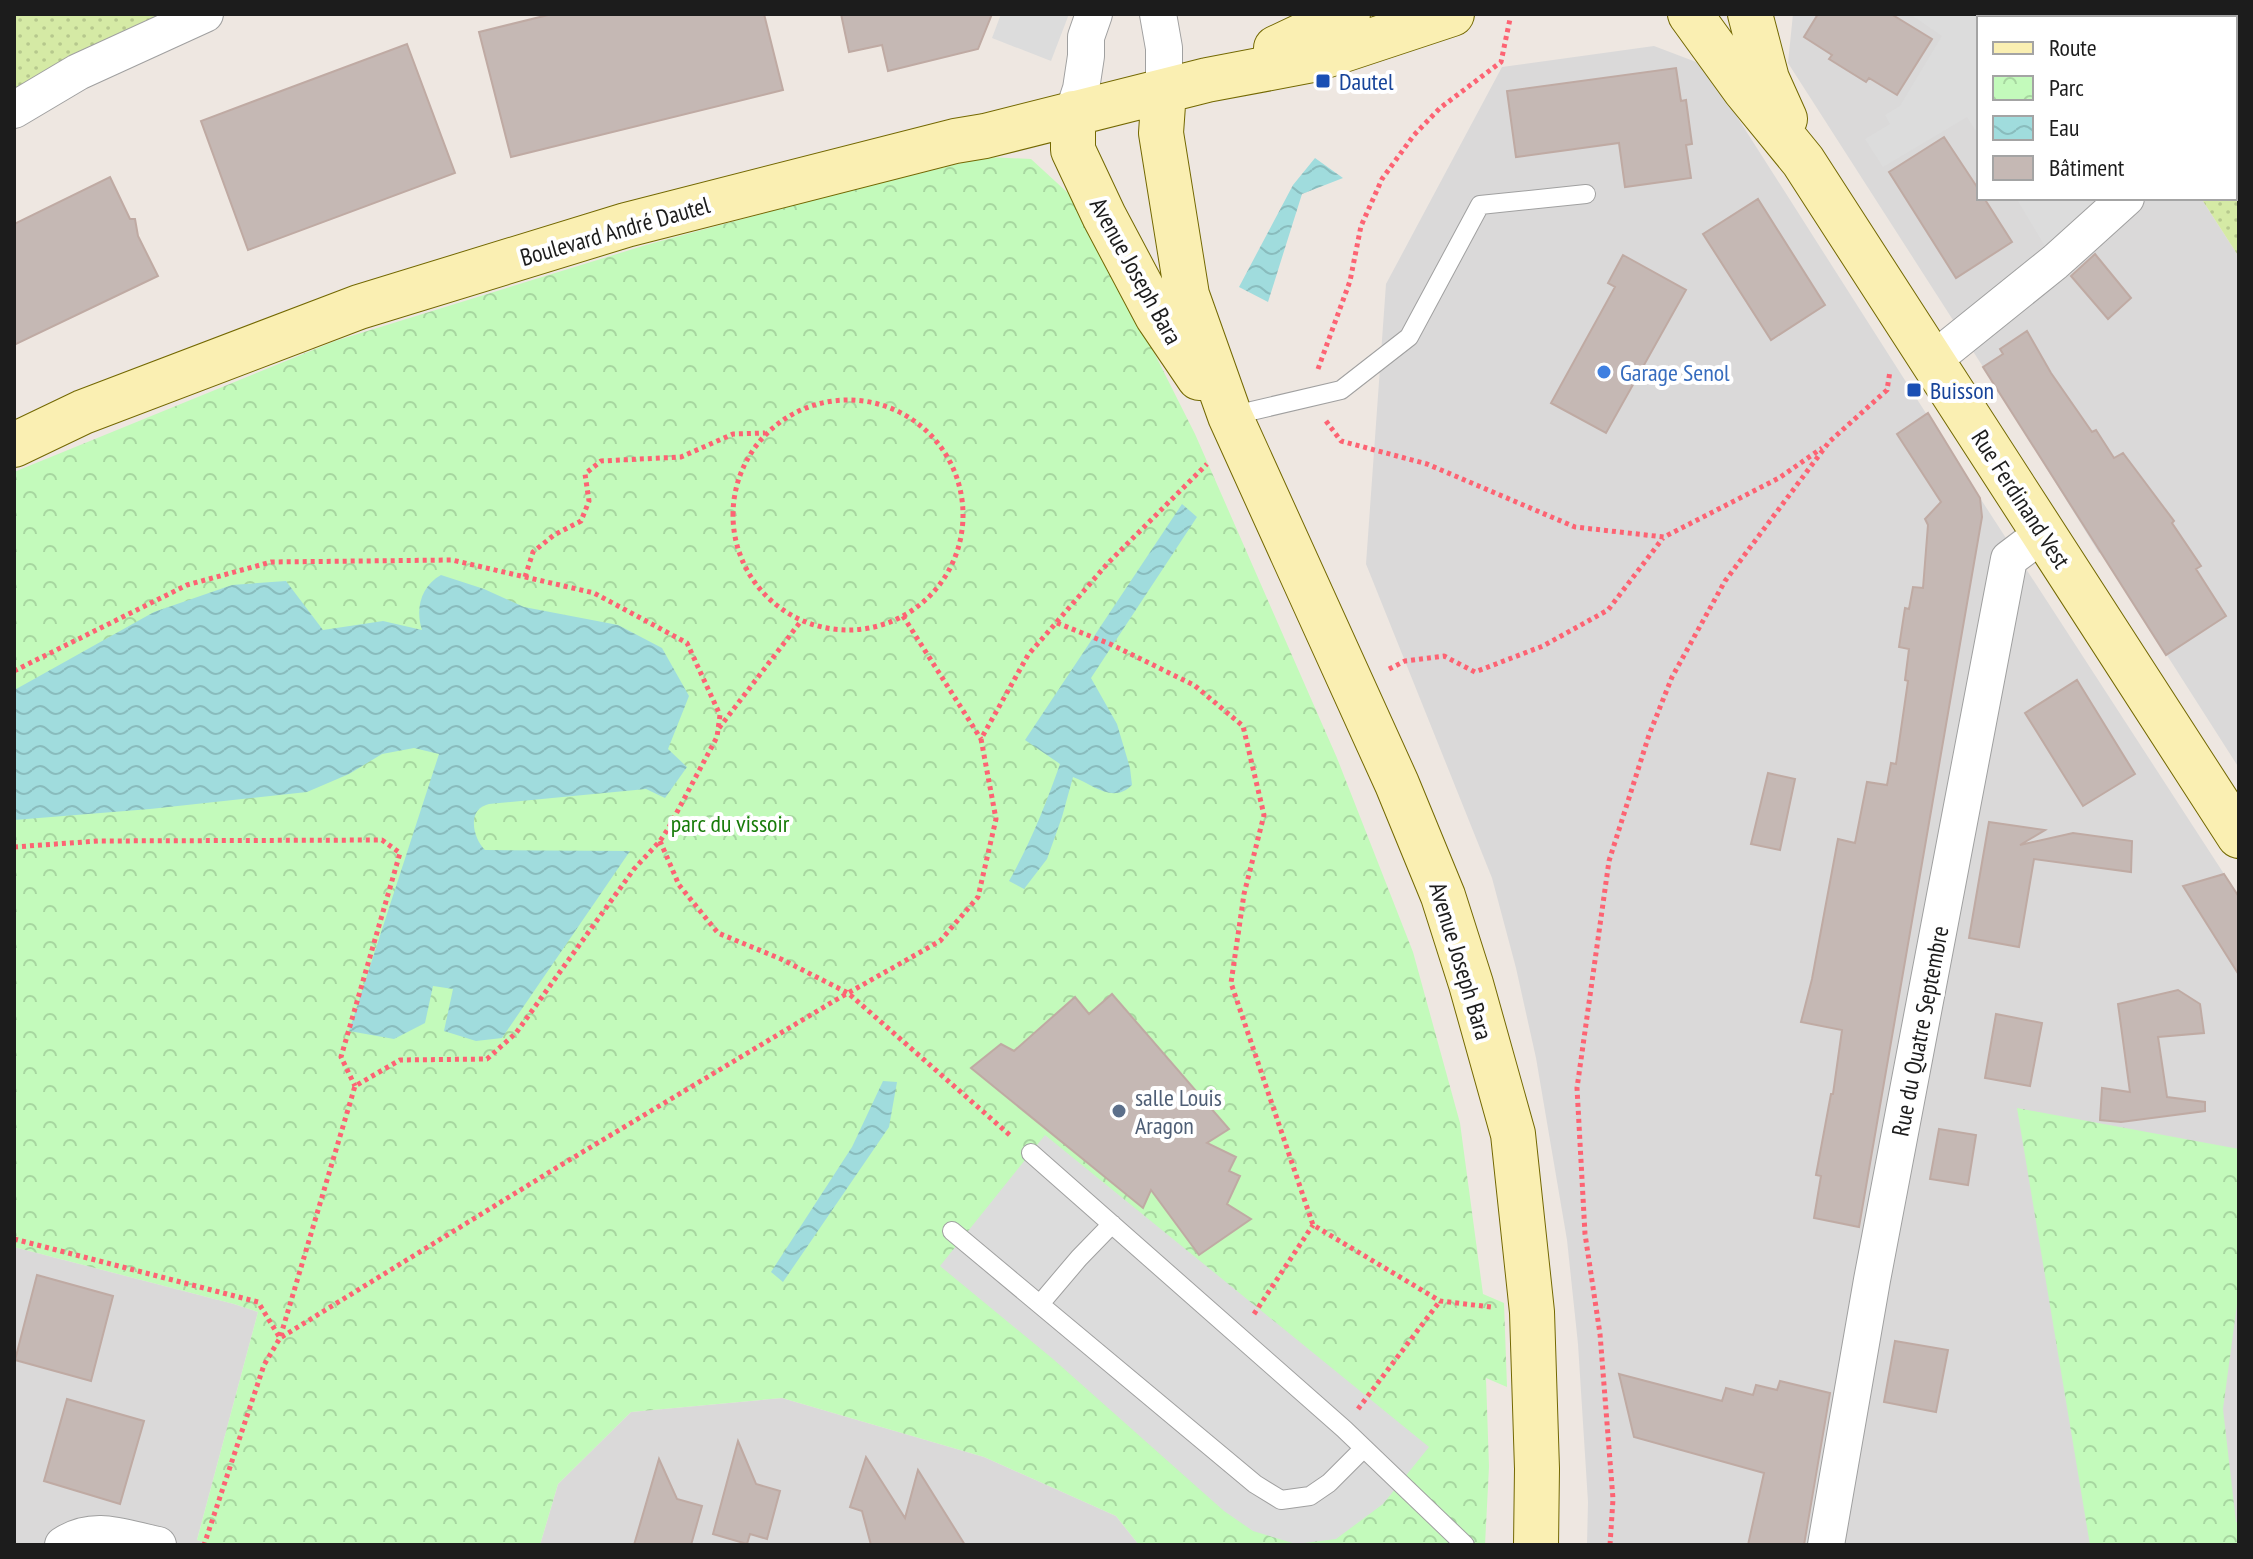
<svg xmlns="http://www.w3.org/2000/svg" width="2253" height="1559" font-family="'PT Sans Narrow',sans-serif">
	<style>
		.residential { fill: #dad9d9 }
		.grass { fill: url(#grass-dots) }
		.park { fill: url(#park-crowns) }
		.parking { fill: #dcdcdc }
		.water { fill: url(#water-waves) }
		.building { fill: #c5b8b4; stroke: #bfaaa3; stroke-width: 2 }
		.lines { fill: none; stroke-linecap: round; stroke-linejoin: round }
		.lane-casing { stroke: #a0a0a0; stroke-width: 20 }
		.street-casing { stroke: #a0a0a0; stroke-width: 38 }
		.secondary-casing { stroke: #736802; stroke-width: 46 }
		.path { stroke: #fd6373; stroke-width: 5; stroke-dasharray: 4 4; stroke-linecap: butt }
		.lane { stroke: #fff; stroke-width: 18 }
		.street { stroke: #fff; stroke-width: 36 }
		.secondary { stroke: #faefb2; stroke-width: 44 }
		.transit-dot { fill: #1a4fb4; stroke: #fff; stroke-width: 3 }
		.shop-dot { fill: #3f7fe0; stroke: #fff; stroke-width: 3 }
		.service-dot { fill: #5c6f8a; stroke: #fff; stroke-width: 3 }
		.labels { text-anchor: middle; dominant-baseline: central; stroke-width: 8; stroke-linejoin: round; paint-order: stroke }
		.transit-label { font-size: 24px; fill: #164399; stroke: #fff; text-anchor: start }
		.street-label { font-size: 24px; fill: #1c1c1c; stroke: #fff }
		.shop-label { font-size: 24px; fill: #366cbe; stroke: #fff; text-anchor: start }
		.park-label { font-size: 24px; fill: #177b09; stroke: #fff }
		.service-label { font-size: 24px; fill: #4e5e75; stroke: #fff; text-anchor: start }
	</style>
	<defs>
		<pattern id="grass-dots" width="8" height="8" patternUnits="userSpaceOnUse" patternTransform="scale(2)"><rect width="8" height="8" fill="#d5eaa5"/><path d="M2 2h.1M6 6h.1" fill="none" stroke="#b6c88d" stroke-width="1.8" stroke-linecap="round"/></pattern>
		<pattern id="park-crowns" width="20" height="18" patternUnits="userSpaceOnUse" patternTransform="scale(2)"><rect width="20" height="18" fill="#c3fabb"/><path d="M2 6a3 3 0 1 1 6 0M12 15a3 3 0 1 1 6 0" fill="none" stroke="#a7d6a0"/></pattern>
		<pattern id="water-waves" width="16" height="10" patternUnits="userSpaceOnUse" patternTransform="scale(2)"><rect width="16" height="10" fill="#a0dcdd"/><path d="M0 5q4-4 8 0t8 0" fill="none" stroke="#89bcbd"/></pattern>
	</defs>
	<rect width="100%" height="100%" fill="#eee7e1"/>
	<path class="residential" d="M1793,14h289l3,4h-106v180h222l38,59v511l-138,-216 -2,1 -96,-155 -215,-335z
		M1654,46l50,19 276,433 259,399v648h-652l1,-43 -10,-158 -11,-104 -31,-182 -20,-90 -24,-90 -126,-314 20,-280 116,-217z
		M14,1247l220,57 24,8 -61,228 16,5h-199z
		M782,1398l202,59 132,59 23,29h-599l18,-61 73,-72z"/>
	<path class="grass" d="M14,14h162l-162,89z
		M2239,115v142l-38,-59h34v-79z"/>
	<path class="park" d="M986,157l45,2 37,34 40,68 87,173 142,324 76,194 47,171 23,171 21,9 3,84 -21,-9 3,89 -4,78h-346l-23,-29 -132,-59 -202,-59 -151,14 -73,72 -18,61h-327l-16,-5 61,-228 -24,-8 -220,-57v-775l321,-131 311,-96 174,-47z
		M2017,1108l222,41v140l-16,120 13,113 3,1v22h-149z"/>
	<path class="parking" d="M1001,14h68l-18,47 -59,-23z
		M1910,14h170l2,4h-103v118l-12,-19 -84,50 -18,-28 25,-15 -5,-9 15,-9 42,-70z
		M2016,198h83l-54,48z
		M1045,1135l384,312 -46,57 -47,35 -40,5 -43,-13 -29,-20 -171,-152 -113,-93z"/>
	<path class="water" d="M1315,158l28,20 -41,16 -34,108 -29,-15 54,-102z
		M1182,504l15,13 -106,161 26,46 13,44 2,17c-19,19 -38,0 -59,-8l-11,40 -15,42 -23,30 -15,-8c21,-37 37,-77 51,-117l-35,-24z
		M441,575l43,14 40,18 94,18 44,23 27,48 -21,53 19,18 -22,31 -19,-9 -157,15c-23,5 -16,34 -4,46l145,1 -128,187 -26,3 -32,-10 9,-42 -20,-3 -8,37 -31,16 -45,-8 90,-277 -25,-6 -32,6 -33,20 -42,18 -157,17 -136,11v-130l4,-2 136,-76 78,-27 54,-4 37,49 60,-9 39,9c-7,-21 -1,-44 19,-55z
		M883,1081l14,1 -8,45 -106,155 -12,-10 81,-125z"/>
	<path class="building" d="M552,14h212l19,76 -272,67 -32,-125z
		M841,14h151l-14,35 -90,22 -6,-26 -33,7z
		M1818,14h73l41,25 -35,56 -28,-17 -3,4 -37,-23 3,-4 -28,-18z
		M407,44l48,129 -207,77 -47,-129z
		M1676,68l5,33 5,-1 6,44 -6,1 5,33 -66,9 -6,-44 -103,14 -9,-66z
		M1944,137l35,53v8h5l28,44 -56,36 -67,-106z
		M110,177l20,42h5l3,17 20,40 -144,69v-121z
		M1758,199l67,106 -54,35 -68,-106z
		M2095,254l36,44 -23,21 -37,-43z
		M1623,255l63,35 -80,143 -55,-30 64,-116 -7,-4z
		M2027,331l24,42 41,59 4,-2 18,28 9,-5 51,68 -2,2 29,43 -5,3 30,47 -60,39 -183,-288 20,-13 -3,-5z
		M1928,413l52,85 2,19 -123,710 -45,-9 7,-42 -5,-1 15,-81h2l9,-64 -41,-8 11,-43 26,-140 17,4 12,-61 20,3 4,-22 5,1 12,-83 -3,-1 4,-31 -10,-2 6,-39 4,1 4,-22 10,1 5,-63 -3,-6 16,-17 -44,-68z
		M2077,680l58,94 -52,32 -58,-93z
		M1768,773l27,6 -15,71 -29,-6z
		M1989,822l56,8 -25,15 53,-12 59,8 -1,31 -97,-13 -15,88 -50,-9z
		M2224,874l15,23v78l-56,-89z
		M2178,990l22,14 4,29 -46,4 9,60 38,5v9l-84,11 -21,-2 2,-32 28,4 -12,-88z
		M1112,994l117,135 -22,14 29,14 -7,14 11,5 -13,28 24,15 -52,36 -48,-65 -8,18 -172,-140 30,-24 13,7 61,-54 14,17z
		M1996,1014l46,9 -12,63 -45,-8z
		M1939,1129l37,6 -8,50 -38,-6z
		M37,1275l76,21 -22,85 -76,-21z
		M1895,1341l53,9 -12,62 -52,-10z
		M1619,1374l103,27 4,-13 27,7 3,-10 21,5 3,-9 50,12 -26,152h-56l16,-72 -130,-36z
		M67,1399l77,22 -24,83 -76,-23z
		M738,1441l18,43 24,7 -13,48 -17,-5 -3,10 -34,-10z
		M866,1457l39,61 13,-48 47,75h-94l-9,-34 -12,-4z
		M659,1459l18,40 25,7 -11,39h-57z"/>
	<g class="lines">
		<defs>
			<path id="lane" d="M1230,416l111,-26 68,-53 71,-132 106,-11
				M1031,1153l313,276 121,116
				M952,1231l303,253 26,16 29,-4 19,-13 35,-35
				M1040,1304l39,-46 33,-34"/>
			<path id="street" d="M1158,14l6,34v43
				M14,110l64,-38 127,-58
				M1073,113l8,-24 5,-33v-19l8,-23
				M1932,361l123,-99 71,-64
				M63,1545c31,-21 61,-7 95,0
				M1826,1545l46,-265 137,-721 33,-25"/>
			<path id="secondary" d="M1690,14l55,76 58,71 20,31 416,644
				M1750,14l17,65 18,40
				M1276,48l72,-34
				M1164,91l-3,42 26,162 43,121 167,368 46,112 28,88 42,150 19,178 5,157 -1,76
				M1073,113v37l31,66 53,100 42,62
				M14,445l69,-33 276,-105 267,-82 329,-84 30,-5 222,-56 106,-20 139,-46"/>
		</defs>
		<use href="#lane" class="lane-casing"/>
		<use href="#street" class="street-casing"/>
		<use href="#secondary" class="secondary-casing"/>
		<path class="path" d="M1318,369l32,-88 11,-55 21,-47 32,-44 26,-27 61,-46 9,-43
			M733 515a115 115 0 1 1 230 0a115 115 0 1 1-230 0Z
			M1326,421l15,20 86,23 148,63 89,10 115,-59 43,-30
			M525,577l8,-25 21,-17 27,-14 8,-20 -4,-27 16,-13 80,-4 52,-23 32,-1
			M903,616l78,123
			M1057,623l53,21 84,41 49,41 21,89 -20,79 -13,89 82,242 127,76 51,6
			M1389,669l16,-8 39,-5 31,16 68,-26 65,-36 55,-72
			M14,671l173,-86 84,-23 181,-2 142,33 93,50 33,72 -3,22 -49,92 -8,12 -26,28 -118,164 -29,26 -87,1 -45,26 -75,252 -16,27 -60,180
			M719,728l82,-107
			M660,841l19,44 39,48 63,26 67,34 164,144
			M14,847l84,-6 284,-1 18,13 -59,204 14,29
			M14,1239l244,63 22,36 281,-173 273,-164 106,-60 38,-44 18,-78 -15,-80 47,-84 80,-92 99,-99
			M1254,1314l59,-89
			M1358,1409l82,-108
			M1610,1545l3,-46 -13,-165 -15,-100 -8,-146 32,-227 40,-126 23,-58 53,-96 104,-139 58,-52 3,-19"/>
		<use href="#lane" class="lane"/>
		<use href="#street" class="street"/>
		<use href="#secondary" class="secondary"/>
	</g>
	<g class="transit-dot">
		<rect x="1315" y="73" width="16" height="16" rx="4"/>
		<rect x="1906" y="382" width="16" height="16" rx="4"/>
	</g>
	<circle class="shop-dot" cx="1604" cy="372" r="8"/>
	<circle class="service-dot" cx="1119" cy="1111" r="8"/>
	<g class="labels">
		<g class="transit-label">
			<text x="1339" y="81">Dautel</text>
			<text x="1930" y="390">Buisson</text>
		</g>
		<g class="street-label">
			<text transform="translate(615 231) rotate(-16)">Boulevard André Dautel</text>
			<text transform="translate(1136 271) rotate(61)">Avenue Joseph Bara</text>
			<text transform="translate(2021 499) rotate(57)">Rue Ferdinand Vest</text>
			<text transform="translate(1461 961) rotate(73)">Avenue Joseph Bara</text>
			<text transform="translate(1920 1031) rotate(-79)">Rue du Quatre Septembre</text>
		</g>
		<g class="shop-label">
			<text x="1620" y="372">Garage Senol</text>
		</g>
		<g class="park-label">
			<text x="730" y="823">parc du vissoir</text>
		</g>
		<g class="service-label">
			<text x="1135" y="1097">salle Louis<tspan x="1135" dy="28">Aragon</tspan></text>
		</g>
	</g>
	<rect width="2253" height="1559" fill="none" stroke="#1c1c1c" stroke-width="32"/>
	<rect x="1977" y="16" width="260" height="184" fill="#ffffff" stroke="#a4a4a4" stroke-width="2"/>
	<rect x="1993" y="42" width="40" height="12" fill="#faefb2" stroke="#a4a4a4" stroke-width="2"/>
	<text x="2049" y="56" font-size="24" fill="#1c1c1c">Route</text>
	<rect x="1993" y="76" width="40" height="24" fill="url(#park-crowns)" stroke="#a4a4a4" stroke-width="2"/>
	<text x="2049" y="96" font-size="24" fill="#1c1c1c">Parc</text>
	<rect x="1993" y="116" width="40" height="24" fill="url(#water-waves)" stroke="#a4a4a4" stroke-width="2"/>
	<text x="2049" y="136" font-size="24" fill="#1c1c1c">Eau</text>
	<rect x="1993" y="156" width="40" height="24" fill="#c5b8b4" stroke="#a4a4a4" stroke-width="2"/>
	<text x="2049" y="176" font-size="24" fill="#1c1c1c">Bâtiment</text>
</svg>
